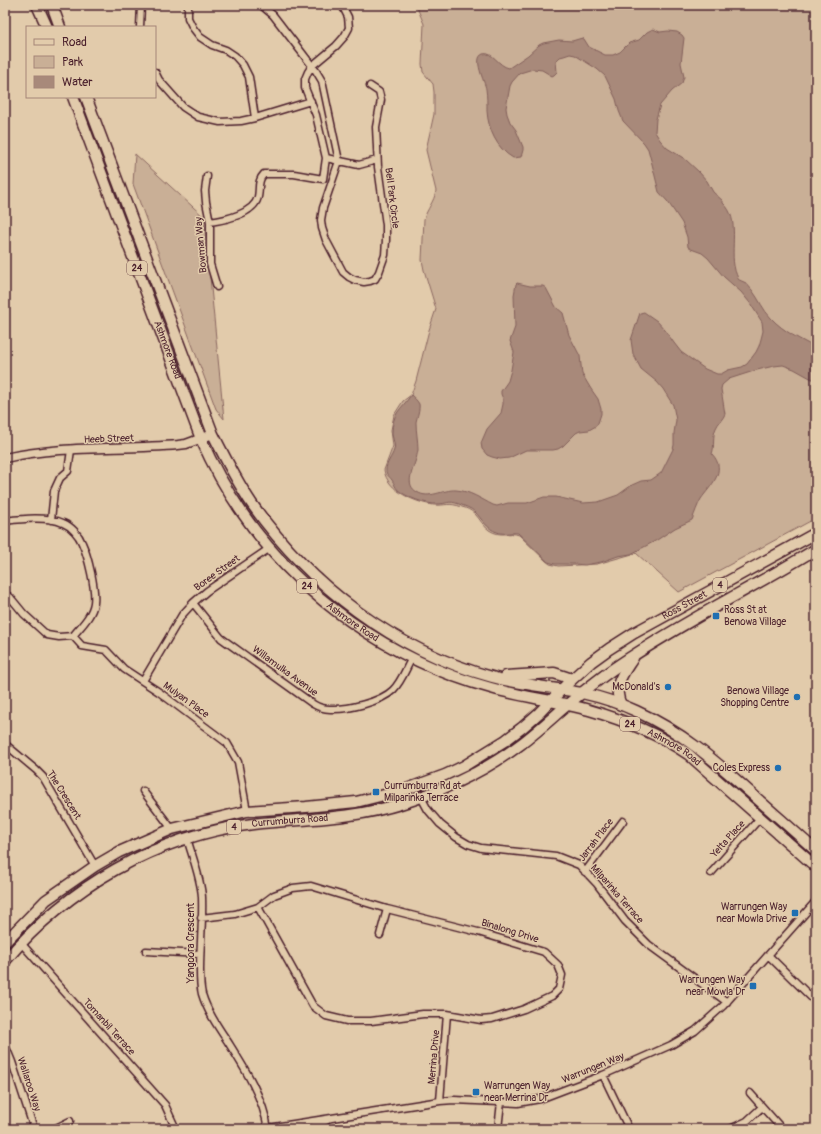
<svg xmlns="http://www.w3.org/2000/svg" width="821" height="1134" font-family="Pangolin,sans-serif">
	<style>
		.green { fill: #c9af96; stroke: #8a6760 }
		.water { fill: #a8897a; stroke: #825f5a }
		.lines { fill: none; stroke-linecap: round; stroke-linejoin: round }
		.minor-casing { stroke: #4a1f2b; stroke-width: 9 }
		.tertiary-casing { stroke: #4a1f2b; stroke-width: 11 }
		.primary-casing { stroke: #4a1f2b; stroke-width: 13 }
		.minor { stroke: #e2cbab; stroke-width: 6 }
		.tertiary { stroke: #e2cbab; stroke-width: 8 }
		.primary { stroke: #e2cbab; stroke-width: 10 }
		.poi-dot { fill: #1f6fb2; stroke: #e2cbab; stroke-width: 1.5 }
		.labels { text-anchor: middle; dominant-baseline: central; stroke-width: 3; stroke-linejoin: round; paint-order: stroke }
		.shield { fill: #e2cbab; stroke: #785351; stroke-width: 1 }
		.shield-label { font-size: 9px; font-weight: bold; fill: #4a1f2b }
		.street-label { font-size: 10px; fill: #4a1f2b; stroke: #e2cbab }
		.poi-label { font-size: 10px; fill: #4a1f2b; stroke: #e2cbab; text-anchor: end }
	</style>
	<rect width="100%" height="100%" fill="#e2cbab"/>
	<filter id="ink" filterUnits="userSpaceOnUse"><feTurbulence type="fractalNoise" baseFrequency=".025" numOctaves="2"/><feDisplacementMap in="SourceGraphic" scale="8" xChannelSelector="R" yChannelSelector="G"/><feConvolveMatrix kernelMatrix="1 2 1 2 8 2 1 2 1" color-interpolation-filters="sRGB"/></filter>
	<g filter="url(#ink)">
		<path class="green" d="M416,5h400v513l-137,74 -43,-39 -39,11 -39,2 -8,-2 -4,-3 -27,-26c-10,-4 -18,3 -30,-5 -6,-4 -9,-11 -14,-16 -4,-4 -9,-6 -13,-7 -14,-5 -16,-1 -28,-2 -18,-2 -47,-14 -50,-35l9,-24 -2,-16 3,-15 9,-14 8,-6 5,-14 13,-51 7,-21 -12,-39 -2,-10 2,-41c3,-10 10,-17 12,-28l-10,-41 8,-36v-22l-1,-8 -10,-12 -1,-8 2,-40z
			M135,154l69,63 20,202 -8,-10 -83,-225z"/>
		<path class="water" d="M653,29l7,3 8,-1 9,1 5,3 2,3 -3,25 3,14 -2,6 -10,8 -12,14 -4,14 -1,13 5,8 7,8 18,11 14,13 8,9 6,11 10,9v2c18,16 6,46 12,67 0,1 3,8 3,9 1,1 6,3 8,4 2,2 4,5 6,7 7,9 11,20 19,28 13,14 29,21 45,30v31h-4l-18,-10 -11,-4 -9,1 -17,4 -28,9 -7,6 -1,4 4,25c-2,5 -7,9 -9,14 -4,8 -1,18 -4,26 16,17 -2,32 -11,45 -4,7 -6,14 -9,21l-17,8 -18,12 -26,14 -13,2 -17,6 -16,3 -11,-1h-19l-7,-2 -30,-29c-7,-1 -14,2 -21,-1 -10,-3 -15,-13 -22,-20 -4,-4 -11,-6 -16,-8 -11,-4 -12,0 -21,0 -11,1 -32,-7 -40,-14 -3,-3 -4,-7 -6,-10 -3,-4 -6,-5 -6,-10 0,-7 6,-13 8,-20 2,-5 -2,-12 -2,-17 0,-20 9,-23 19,-38 3,3 6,5 8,9 1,5 -2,13 -3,18 0,10 2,18 2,28 -1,3 -1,8 -3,12 -3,10 -10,23 2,30 12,8 26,-3 39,-2 14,1 25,9 37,15l4,1 11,-3h19l17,-6h12l27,6 15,-1 20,-7 14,-10 9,-4 10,-1 10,-7 12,-24 1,-4v-12l2,-13 -3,-15 -10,-16 -6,-7 -16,-13 -8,-15 -2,-14 9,-27 4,-1 13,9 8,9 9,13 7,9 24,17 12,5h4l7,-4 14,-3 5,-3 9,-12 3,-6 2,-7 2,-8 -1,-9 -12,-19 -9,-11 -17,-15 -16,-19 -6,-5 -11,-4 -3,-2 -1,-10 -5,-14 -14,-21 -9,-10 -7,-28 -4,-15 -4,-6 -21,-22 -4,-10 -3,-12 -11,-23 -8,-7 -22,-14 -5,-1 -6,2 -4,1 -4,4 1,11 -3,3 -2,1 -10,-6 -9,-1 -13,4 -8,9 -2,4 -4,22 1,6 3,8 6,8 7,17v3l-2,7 -8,1c-16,-9 -25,-29 -26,-47 0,-8 0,-15 -1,-22 -1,-7 -14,-31 -3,-35 10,-3 15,12 26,14l19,-13 11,-10 4,-2 16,-3 13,1 10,-3 2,1 5,8 16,8h8l7,-3 9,-9 10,-3 8,-8z
			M517,283l13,3h13l3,2 10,19 7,6 6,22 11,21 2,18 9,15 7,10 3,10v5l-3,9 -2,3 -7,4 -9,1 -4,2 -13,13 -5,3 -5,1h-27l-17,8 -9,1 -8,-2 -5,-2 -5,-6 -1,-6 6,-14 14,-16 2,-9v-5l-2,-5v-3l7,-10 3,-11 3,-18 -4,-11 5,-14 -1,-32 2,-11z"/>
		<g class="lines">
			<defs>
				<path id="minor" d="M188,5v13l5,10 7,9 12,8 14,5 9,6 8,9 6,12 6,41
					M261,5l12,10 43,56 6,10 17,80 -16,47 -2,12 1,8 4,12 17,32 6,5 6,3 9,2 6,-1 5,-2 4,-7 6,-17 1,-15v-15l-8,-58 -2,-40 5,-27 -2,-8 -9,-6
					M140,27l1,-22
					M155,72l4,8 24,27 15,10 22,5 21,-1 14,-3 56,-17
					M326,158l33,7 18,-5
					M207,176l-2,15 1,11 4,20v42l7,23
					M210,222c14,-2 44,-8 48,-25 2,-9 -1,-16 6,-23h30l29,5 3,-21 -10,-43 -11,-27v-9l3,-7 4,-6 24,-20 8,-9 5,-9 -1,-11 -4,-8 -3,-4
					M51,520l3,-29 6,-13 8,-7 3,-21
					M5,521c17,-2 42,-5 58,2 8,3 16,12 19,20 6,13 14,46 12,60 -2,13 -13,23 -21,33
					M5,594l5,3 14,17 23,21 12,2 14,-1 9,10 24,4 18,19 35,23 68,51 11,19 9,49
					M193,603l28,35 92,66c5,3 10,5 17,5 17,1 51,-7 63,-19 9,-9 13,-22 19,-32
					M143,681l39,-66 11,-12 14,-12 63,-43
					M5,744l31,26 7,7 52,89
					M143,791l29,38
					M421,797l7,13 12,14 16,13 12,7 13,4 75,8 23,9 18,19 28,37 24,24 78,57
					M187,838c5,18 14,41 15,59 1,24 -2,49 -2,73 0,8 0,16 2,24 5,17 16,33 26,48 17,27 35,55 40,87
					M585,872l38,-51
					M711,873l49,-55
					M201,918l34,-4 23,-7 55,99 13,10 21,5h24l52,-7h24l34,6 11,-1 32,-10 28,-13 7,-7 3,-14 -4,-10 -14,-13 -66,-20 -91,-23 -76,-23 -18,2 -19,7 -16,12
					M380,935l7,-26
					M21,943l144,162 11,24
					M146,951l54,3
					M768,955l48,47
					M5,1045l7,17 22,67
					M603,1075l26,54
					M750,1093l32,36
					M440,1101l7,-87
					M268,1128l172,-27 14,-1 64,3 22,-4 63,-24 68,-30 24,-14 28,-25 93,-105
					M54,1129l16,-8
					M310,1129l18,-9
					M498,1129l3,-27
					M730,1129l17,-8 15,-14"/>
				<path id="tertiary" d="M5,458c56,-13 116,-8 173,-13l8,-1 27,-10"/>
				<g id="primary">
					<path d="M37,5l10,22"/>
					<path d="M52,5l8,22"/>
					<path id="s1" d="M73,97l128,342c11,25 24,49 40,72 58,85 150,150 250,177 32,9 66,13 98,22 35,10 69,24 99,44l128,113"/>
					<path d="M86,97l127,337c12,24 24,48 39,70 58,82 142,146 240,173 29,8 60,10 90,16 18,4 37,10 54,18 46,21 77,48 115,82 21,19 43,38 65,58"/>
					<path d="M506,676l48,-3 18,6"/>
					<path d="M621,705c-9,-20 2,-31 12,-47"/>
					<path id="s2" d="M5,942l41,-42 49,-34 24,-14 53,-23 75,-18 59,-4 50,-5 48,-12 41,-15 19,-9 42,-26 17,-13 16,-14 28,-29 24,-22 18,-13 25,-16 182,-100"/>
					<path id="s3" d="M5,961c63,-74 150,-125 248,-137 32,-4 65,-4 97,-9 37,-5 73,-17 107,-33 22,-10 44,-23 64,-38 16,-12 31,-26 46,-39 17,-14 34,-28 52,-40 63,-43 132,-76 197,-116"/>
				</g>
			</defs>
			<use href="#minor" class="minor-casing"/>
			<use href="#tertiary" class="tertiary-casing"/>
			<use href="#primary" class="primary-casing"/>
			<use href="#minor" class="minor"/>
			<use href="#tertiary" class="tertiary"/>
			<use href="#primary" class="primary"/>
		</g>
	</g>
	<g class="poi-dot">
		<rect x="712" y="612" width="8" height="8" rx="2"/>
		<circle cx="668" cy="687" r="4"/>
		<circle cx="797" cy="697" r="4"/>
		<circle cx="778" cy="768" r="4"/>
		<rect x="372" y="788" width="8" height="8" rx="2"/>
		<rect x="791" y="909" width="8" height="8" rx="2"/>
		<rect x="749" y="982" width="8" height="8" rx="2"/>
		<rect x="472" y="1088" width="8" height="8" rx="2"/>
	</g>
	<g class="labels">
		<g class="shield">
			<rect x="127" y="261" width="20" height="14" rx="3"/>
			<rect x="713" y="578" width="14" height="14" rx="3"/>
			<rect x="297" y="579" width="20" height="14" rx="3"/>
			<rect x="620" y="717" width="20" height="14" rx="3"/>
			<rect x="227" y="820" width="14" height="14" rx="3"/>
		</g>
		<g class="shield-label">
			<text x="137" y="268">24</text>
			<text x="720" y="585">4</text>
			<text x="307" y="586">24</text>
			<text x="630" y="724">24</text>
			<text x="234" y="827">4</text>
		</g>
		<g class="street-label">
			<text transform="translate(392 198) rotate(83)">Bell Park Circle</text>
			<text transform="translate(201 245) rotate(-95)">Bowman Way</text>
			<text stroke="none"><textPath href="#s1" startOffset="270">Ashmore Road</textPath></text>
			<text transform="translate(109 439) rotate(-2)">Heeb Street</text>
			<text transform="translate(217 573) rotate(-36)">Boree Street</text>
			<text stroke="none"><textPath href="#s2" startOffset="779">Ross Street</textPath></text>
			<text stroke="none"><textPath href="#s1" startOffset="606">Ashmore Road</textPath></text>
			<text transform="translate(285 671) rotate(36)">Willamulka Avenue</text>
			<text transform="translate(186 700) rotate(36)">Mulyan Place</text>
			<text stroke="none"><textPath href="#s1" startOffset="954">Ashmore Road</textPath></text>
			<text transform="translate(64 795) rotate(58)">The Crescent</text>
			<text stroke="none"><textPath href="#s3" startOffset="327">Currumburra Road</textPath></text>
			<text transform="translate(728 839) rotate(-48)">Yelta Place</text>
			<text transform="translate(596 840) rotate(-53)">Jarrah Place</text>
			<text transform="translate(617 894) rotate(49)">Milparinka Terrace</text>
			<text transform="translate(510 931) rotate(17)">Binalong Drive</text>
			<text transform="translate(191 943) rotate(-90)">Yangoora Crescent</text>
			<text transform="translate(109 1027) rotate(48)">Tomanbil Terrace</text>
			<text transform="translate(434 1057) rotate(-85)">Merrina Drive</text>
			<text transform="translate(593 1068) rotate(-22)">Warrungen Way</text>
			<text transform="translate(29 1084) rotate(72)">Wallaroo Way</text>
		</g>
		<g class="poi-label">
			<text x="724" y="610" text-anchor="start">Ross St at<tspan x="724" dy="12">Benowa Village</tspan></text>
			<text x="660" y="687">McDonald's</text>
			<text x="789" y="691">Benowa Village<tspan x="789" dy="12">Shopping Centre</tspan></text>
			<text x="770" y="768">Coles Express</text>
			<text x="384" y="786" text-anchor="start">Currumburra Rd at<tspan x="384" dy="12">Milparinka Terrace</tspan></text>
			<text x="787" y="907">Warrungen Way<tspan x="787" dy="12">near Mowla Drive</tspan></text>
			<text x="745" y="980">Warrungen Way<tspan x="745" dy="12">near Mowla Dr</tspan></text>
			<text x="484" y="1086" text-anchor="start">Warrungen Way<tspan x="484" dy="12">near Merrina Dr</tspan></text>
		</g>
	</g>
	<rect width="821" height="1134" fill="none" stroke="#e2cbab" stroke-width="20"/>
	<rect x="10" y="10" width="801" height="1114" fill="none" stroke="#4a1f2b" stroke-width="1.5" filter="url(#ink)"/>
	<rect x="26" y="26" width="130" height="72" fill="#e2cbab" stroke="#a58678"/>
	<rect x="34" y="39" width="20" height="6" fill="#e2cbab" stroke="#a58678"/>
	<text x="62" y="46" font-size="12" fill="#4a1f2b">Road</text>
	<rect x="34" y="56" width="20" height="12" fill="#c9af96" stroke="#a58678"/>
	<text x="62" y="66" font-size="12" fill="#4a1f2b">Park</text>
	<rect x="34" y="76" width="20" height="12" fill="#a8897a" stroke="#a58678"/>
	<text x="62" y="86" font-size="12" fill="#4a1f2b">Water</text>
</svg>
